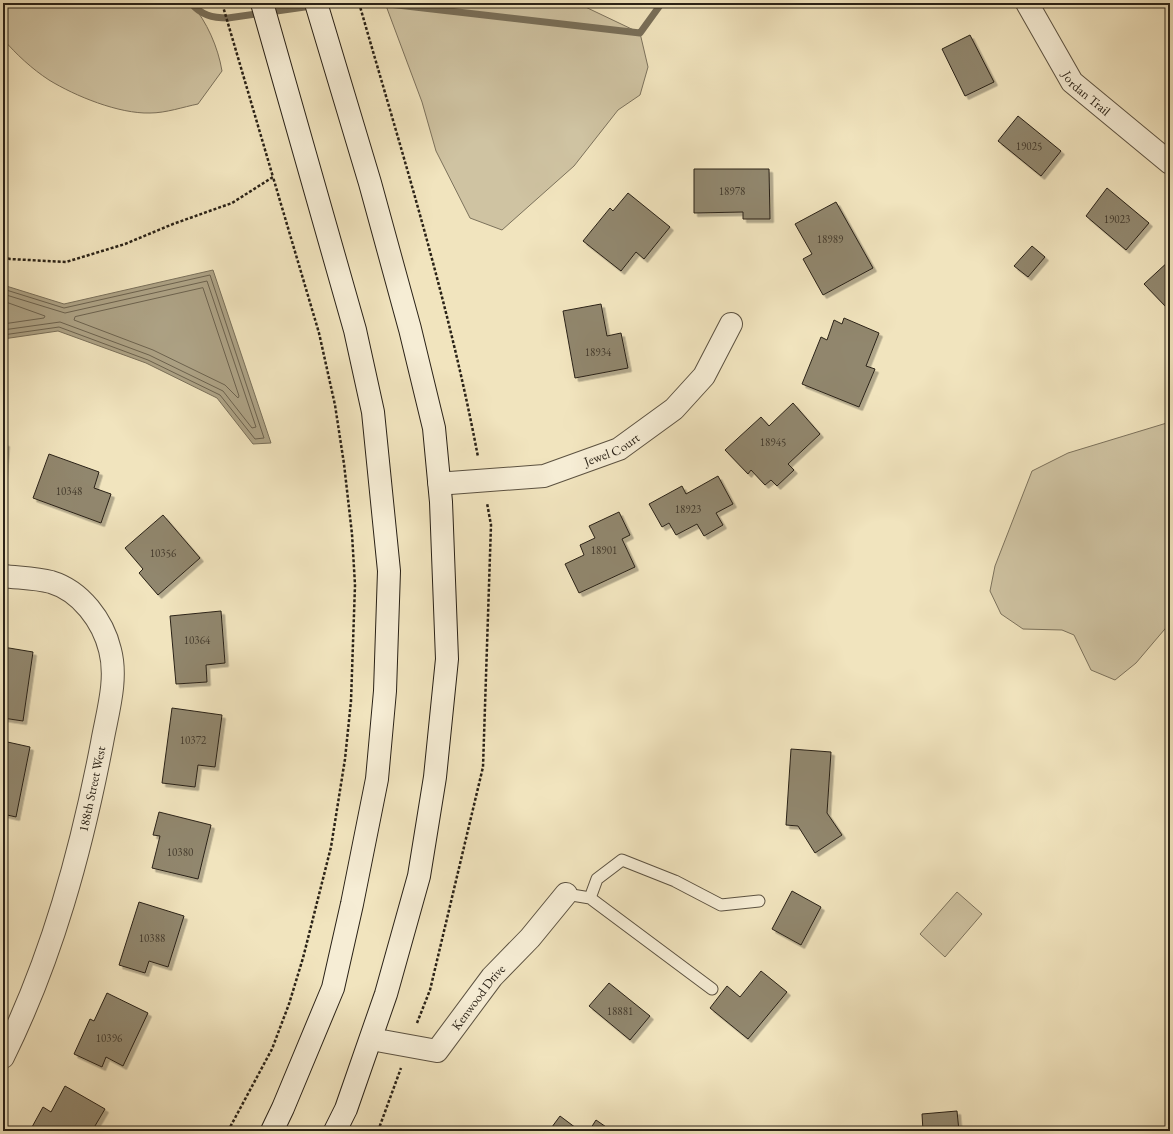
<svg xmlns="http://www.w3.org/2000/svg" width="1173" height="1134" font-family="'EB Garamond',serif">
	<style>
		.green { fill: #cfc3a2; stroke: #7c725c }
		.water { fill: #ada285; stroke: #796f59 }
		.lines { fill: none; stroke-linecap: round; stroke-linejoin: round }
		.shore { stroke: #6c624e; stroke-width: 1 }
		.stream { stroke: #796f59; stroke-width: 7 }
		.building { fill: #91876e; stroke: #2a2217; filter: url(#shadow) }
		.lane-casing { stroke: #5c5241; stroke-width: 13 }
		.street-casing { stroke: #5c5241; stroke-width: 24 }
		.secondary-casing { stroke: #2a2217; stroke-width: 24 }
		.path { stroke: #2a2217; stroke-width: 2.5; stroke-dasharray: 3 2; stroke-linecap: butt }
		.lane { stroke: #f6edd5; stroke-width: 11 }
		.street { stroke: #f6edd5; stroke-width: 22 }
		.secondary { stroke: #f6edd5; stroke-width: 22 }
		.labels { text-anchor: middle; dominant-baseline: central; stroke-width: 3.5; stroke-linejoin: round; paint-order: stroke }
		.number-label { font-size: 11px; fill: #443b2d }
		.street-label { font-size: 13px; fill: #2a2217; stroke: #f6edd5 }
	</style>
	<defs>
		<filter id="shadow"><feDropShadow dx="3.5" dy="3.5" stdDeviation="0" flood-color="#0004"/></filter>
	</defs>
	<rect width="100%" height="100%" fill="#f1e4be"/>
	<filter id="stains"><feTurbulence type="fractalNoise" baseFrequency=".005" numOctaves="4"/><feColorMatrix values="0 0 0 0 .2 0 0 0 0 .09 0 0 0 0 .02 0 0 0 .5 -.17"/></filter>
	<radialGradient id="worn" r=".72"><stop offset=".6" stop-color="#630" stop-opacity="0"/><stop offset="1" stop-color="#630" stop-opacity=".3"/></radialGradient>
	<path class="green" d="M3,3h188c16,19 27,44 31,68l-24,33c-15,3 -32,9 -48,9 -31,1 -75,-17 -101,-33 -17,-11 -33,-26 -46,-41z
		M385,3h192l63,30 8,34 -8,28 -22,15 -44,56 -72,64 -32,-12 -34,-67 -14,-49z
		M1170,422v201l-34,40 -21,17 -24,-10 -17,-35 -12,-5 -39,-1 -22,-15 -11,-23 5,-25 37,-95 36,-18z
		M957,892l25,22 -37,43 -25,-23z"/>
	<path class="water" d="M213,270l58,173 -18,1 -36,-46 -71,-35 -88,-32 -55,8v-54l61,19z"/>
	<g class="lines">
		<path class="shore" d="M203,288l36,108 -1,2 -13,-13 -72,-35 -79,-30 1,-3z
			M3,289l61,19 146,-33 54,163 -9,1 -35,-44 -72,-35 -89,-33 -56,8
			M3,294l62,19 142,-32 49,146 -4,1 -29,-37 -74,-36 -89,-33 -57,8
			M3,301l42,15 -1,2 -41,6"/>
		<path class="stream" d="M191,3c10,12 21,15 37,15l105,-15
			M380,3l260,30 21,-29 8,-1"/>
	</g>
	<path class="building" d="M970,35l24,47 -29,14 -23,-47z
		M1018,116l43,35 -20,25 -43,-35z
		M694,169h75l1,50h-27v-7l-49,1z
		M1107,188l42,35 -23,27 -40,-34z
		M628,193l42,34 -26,32 -8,-7 -15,19 -38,-30 27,-33 3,3z
		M836,202l37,66 -50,27 -20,-36 9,-5 -17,-30z
		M1032,246l13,11 -17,20 -14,-11z
		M1170,260v46l-3,2 -23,-24z
		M601,304l6,32 14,-3 7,35 -53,10 -12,-67z
		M844,318l35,15 -13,33 9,3 -16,38 -57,-23 19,-47 6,3 7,-20 8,4z
		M793,403l27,31 -32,30 6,6 -17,16 -6,-6 -6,5 -14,-15 -3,4 -23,-24 36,-33 8,9z
		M3,443h3l-3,39z
		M49,454l50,18 -5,16 17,6 -10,29 -68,-25z
		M718,476l15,28 -17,9 7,12 -19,11 -7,-12 -21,11 -7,-12 -7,4 -13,-23 33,-18 4,8z
		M619,512l11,23 -8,4 13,28 -56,26 -14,-29 19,-9 -4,-10 15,-7 -6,-12z
		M163,515l37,43 -42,37 -19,-22 4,-4 -18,-21z
		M221,611l4,52 -19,2 1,17 -31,2 -6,-68z
		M3,647l30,5 -10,69 -20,-3z
		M172,708l50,7 -7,52 -17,-2 -3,22 -33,-4z
		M3,741l27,6 -14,70 -13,-3z
		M791,749l40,3 -4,61 15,22 -27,18 -17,-27 -12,-1z
		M159,812l52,13 -13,54 -46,-11 8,-32 -7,-1z
		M792,891l29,16 -20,38 -29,-16z
		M139,902l45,14 -16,51 -19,-6 -4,12 -26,-8z
		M761,971l26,21 -39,47 -38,-31 17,-22 13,11z
		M609,983l41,33 -20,24 -41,-34z
		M107,993l41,20 -25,53 -17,-9 -4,10 -28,-13 16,-35 4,2z
		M65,1086l40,23 -13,22h-53l-7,-4 11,-20 8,5z
		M957,1111l2,20h-36l-1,-17z
		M560,1116l20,15h-31z
		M596,1120l16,11h-23z"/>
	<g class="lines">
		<defs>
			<path id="lane" d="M566,894l24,4 122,91
				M590,898l7,-19 25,-19 53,21 46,24 38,-4"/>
			<g id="street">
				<path id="s1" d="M1027,3l45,79 98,81"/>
				<path id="s2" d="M439,482l11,1 94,-7 75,-27 55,-40 30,-33 27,-52"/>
				<path d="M3,576c16,2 33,2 48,6 30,9 52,39 59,68 8,30 -3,64 -8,93 -21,109 -50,215 -99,314"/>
				<path id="s3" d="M371,1039l66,12 55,-74 38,-39 36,-44"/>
			</g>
			<path id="secondary" d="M262,3l93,327 18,82 16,159 -4,120 -8,88 -25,125 -19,84 -50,120 -11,23
				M316,3l54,180 40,146 24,99 7,74 6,157 -12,118 -16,99 -33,118 -40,115 -11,22"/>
		</defs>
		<use href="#lane" class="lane-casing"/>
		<use href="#street" class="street-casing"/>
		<use href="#secondary" class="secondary-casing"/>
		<path class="path" d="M359,3c43,150 90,300 119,454
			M3,257l7,2 56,3 59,-18 48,-20 59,-21 41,-26 -51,-174
			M417,1023l13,-33 53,-223 8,-242 -4,-22
			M228,1131l44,-82 17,-45 14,-46 28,-111 14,-88 6,-58 4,-116 -3,-51 -8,-70 -9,-59 -16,-72 -46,-156
			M378,1131l23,-63"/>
		<use href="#lane" class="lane"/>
		<use href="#street" class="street"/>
		<use href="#secondary" class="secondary"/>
	</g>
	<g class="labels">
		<g class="number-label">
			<text x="1029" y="146">19025</text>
			<text x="732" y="191">18978</text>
			<text x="1117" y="219">19023</text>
			<text x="830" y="239">18989</text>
			<text x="598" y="352">18934</text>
			<text x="773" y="442">18945</text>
			<text x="69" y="491">10348</text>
			<text x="688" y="509">18923</text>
			<text x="604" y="550">18901</text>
			<text x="163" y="553">10356</text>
			<text x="197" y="640">10364</text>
			<text x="193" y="740">10372</text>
			<text x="180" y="852">10380</text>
			<text x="152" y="938">10388</text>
			<text x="620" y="1011">18881</text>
			<text x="109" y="1038">10396</text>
		</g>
		<g class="street-label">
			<text stroke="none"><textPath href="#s1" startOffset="109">Jordan Trail</textPath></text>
			<text stroke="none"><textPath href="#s2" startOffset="178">Jewel Court</textPath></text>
			<text transform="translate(92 789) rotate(-78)">188th Street West</text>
			<text stroke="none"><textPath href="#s3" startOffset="135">Kenwood Drive</textPath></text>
		</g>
	</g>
	<rect width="1173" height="1134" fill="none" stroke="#f1e4be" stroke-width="16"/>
	<rect x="4" y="4" width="1165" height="1126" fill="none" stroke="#2a2217" stroke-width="2"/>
	<rect x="8" y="8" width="1157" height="1118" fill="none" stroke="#2a2217"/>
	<rect width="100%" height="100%" filter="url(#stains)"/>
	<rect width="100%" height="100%" fill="url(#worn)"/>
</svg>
